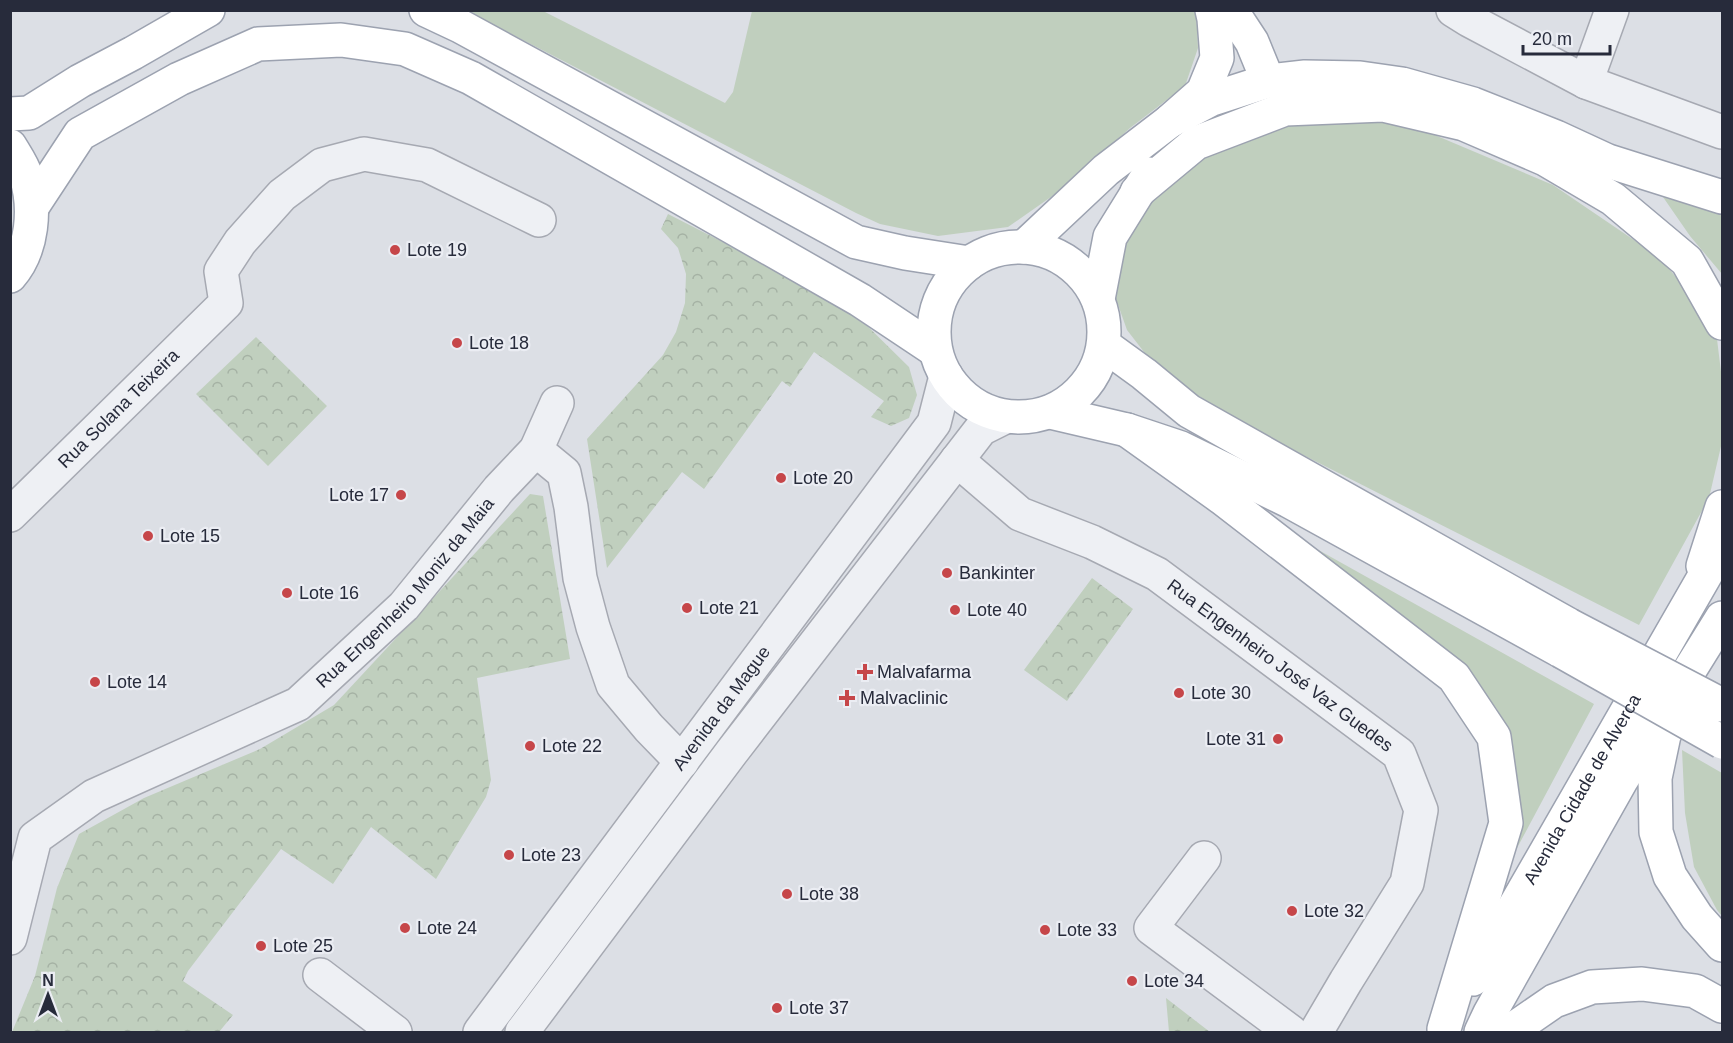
<svg xmlns="http://www.w3.org/2000/svg" width="1733" height="1043" font-family="Arial,sans-serif">
	<style>
		.grass { fill: #c0cfbe }
		.forest { fill: url(#forest-crowns) }
		.lines { fill: none; stroke-linecap: round; stroke-linejoin: round }
		.minor-casing { stroke: #a6a9b2; stroke-width: 36 }
		.primary-casing { stroke: #9ca2b0; stroke-width: 36 }
		.minor { stroke: #eef0f4; stroke-width: 33 }
		.primary { stroke: #fff; stroke-width: 33 }
		.primary-bridge-casing { stroke: #9ca2b0; stroke-width: 36; stroke-linecap: butt }
		.primary-bridge { stroke: #fff; stroke-width: 33 }
		.poi-dot { fill: #c64649; stroke: #ebedf3; stroke-width: 2 }
		.labels { text-anchor: middle; dominant-baseline: central; stroke-width: 4.5; stroke-linejoin: round; paint-order: stroke }
		.poi-label { font-size: 18px; fill: #272b3b; stroke: #ebedf3; text-anchor: start }
		.street-label { font-size: 18px; fill: #272b3b; stroke: #ebedf3 }
	</style>
	<defs>
		<pattern id="forest-crowns" width="20" height="18" patternUnits="userSpaceOnUse" patternTransform="scale(1.5)"><rect width="20" height="18" fill="#c0cfbe"/><path d="M2 6a3 3 0 1 1 6 0M12 15a3 3 0 1 1 6 0" fill="none" stroke="#a5b2a4"/></pattern>
	</defs>
	<rect width="100%" height="100%" fill="#dcdfe5"/>
	<path class="grass" d="M467,11h76l182,92 8,-11 19,-81h444l2,37 -13,38 -55,42 -62,57 -60,42 -70,9 -58,-12 -24,-11z
		M1355,119l56,6 142,60 106,72 32,38 26,44 5,41v62l-13,56 -70,127 -417,-211 -64,-44 -31,-40 -17,-48 16,-48 37,-49 48,-36 70,-22z
		M1663,197l59,17v60l-32,-38z
		M1297,538l297,166 -77,144 1,-56 -12,-63 -9,-20 -34,-43z
		M1682,750l40,23v143l-5,-6 -23,-43 -9,-54z"/>
	<path class="forest" d="M668,214l178,91 63,62 8,28 -8,23 -18,8 -20,-9 13,-16 -70,-49 -24,35 -8,-6 -78,108 -22,-17 -75,96 -20,-129 76,-84 13,-23 9,-29 1,-29 -8,-26 -17,-19z
		M256,337l71,69 -59,60 -72,-72z
		M530,494l13,2 27,163 -93,19 14,102 -5,17 -50,82 -65,-52 -38,57 -52,-35 -93,122 -5,10 50,34 -14,17h-207l23,-56 22,-88 22,-54 65,-36 116,-49 74,-44z
		M1092,578l41,31 -66,92 -43,-31z
		M1166,998l44,34h-41z"/>
	<g class="lines">
		<defs>
			<g id="minor">
				<path d="M1453,10l16,10 117,62 136,50"/>
				<path d="M1586,82l26,-72"/>
				<path d="M536,450l28,23 7,34 9,71 13,49 20,58 36,43 33,34"/>
				<path id="s1" d="M957,460l63,54 72,28 65,32 242,180 22,56 -14,73 -61,98 -30,51"/>
				<path id="s2" d="M10,515l216,-212 -5,-32 19,-29 42,-47 40,-30 42,-11 63,11 112,55"/>
				<path d="M1204,858l-53,70 140,104"/>
				<path id="s3" d="M10,938l25,-100 59,-42 204,-92 106,-98 95,-117 37,-39 21,-47"/>
				<path d="M320,975l75,57"/>
				<path id="s4" d="M480,1032l454,-609 12,-47"/>
				<path d="M522,1032l209,-279 250,-324 24,-12"/>
			</g>
			<g id="primary">
				<path d="M426,10l34,16 396,216 49,11 64,10"/>
				<path d="M1231,10l21,32 16,39"/>
				<path d="M10,114l19,-1 51,-32 53,-28 75,-43"/>
				<path d="M1170,121l42,-22 56,-18 37,-4 55,1 42,6 71,20 83,33 52,24 114,36"/>
				<path d="M10,146c6,10 13,20 16,30 10,32 7,74 -16,100"/>
				<path d="M1137,192l59,-49 89,-34 98,-4 81,19 81,35 68,40 74,62 35,62"/>
				<path d="M32,207l48,-73 99,-55 79,-35 83,-4 64,9 66,29 389,222 75,50"/>
				<circle cx="1019" cy="332" r="85"/>
				<path d="M1024,247l82,-77 64,-49 33,-29 14,-34 -3,-39 -2,-9"/>
				<path d="M1098,299l12,-62 39,-63"/>
				<path d="M1104,345l40,29 45,37 380,214"/>
				<path d="M1050,412l77,18 54,18 108,53 272,150"/>
				<path d="M1127,430l95,68 232,179 40,60 12,86 -62,206"/>
				<path d="M1703,566l19,-59"/>
				<path d="M1670,723l-6,12 -9,43 1,54 14,44 27,41 25,28"/>
				<path id="s5" d="M1473,979l249,-433"/>
				<path d="M1481,1032l9,-19 132,-234 100,-161"/>
				<path d="M1509,1032l45,-31 38,-14 50,-3 53,7 27,15"/>
			</g>
		</defs>
		<use href="#minor" class="minor-casing"/>
		<use href="#primary" class="primary-casing"/>
		<use href="#minor" class="minor"/>
		<use href="#primary" class="primary"/>
		<defs>
			<path id="primary-bridge" d="M1569,625l153,80
				M1561,651l161,91"/>
		</defs>
		<use href="#primary-bridge" class="primary-bridge-casing"/>
		<use href="#primary-bridge" class="primary-bridge"/>
	</g>
	<g class="poi-dot">
		<circle cx="395" cy="250" r="6"/>
		<circle cx="457" cy="343" r="6"/>
		<circle cx="781" cy="478" r="6"/>
		<circle cx="401" cy="495" r="6"/>
		<circle cx="148" cy="536" r="6"/>
		<circle cx="947" cy="573" r="6"/>
		<circle cx="287" cy="593" r="6"/>
		<circle cx="687" cy="608" r="6"/>
		<circle cx="955" cy="610" r="6"/>
		<path d="M862 663h6v6h6v6h-6v6h-6v-6h-6v-6h6z"/>
		<circle cx="95" cy="682" r="6"/>
		<circle cx="1179" cy="693" r="6"/>
		<path d="M844 689h6v6h6v6h-6v6h-6v-6h-6v-6h6z"/>
		<circle cx="1278" cy="739" r="6"/>
		<circle cx="530" cy="746" r="6"/>
		<circle cx="509" cy="855" r="6"/>
		<circle cx="787" cy="894" r="6"/>
		<circle cx="1292" cy="911" r="6"/>
		<circle cx="405" cy="928" r="6"/>
		<circle cx="1045" cy="930" r="6"/>
		<circle cx="261" cy="946" r="6"/>
		<circle cx="1132" cy="981" r="6"/>
		<circle cx="777" cy="1008" r="6"/>
	</g>
	<g class="labels">
		<g class="poi-label">
			<text x="407" y="250">Lote 19</text>
			<text x="469" y="343">Lote 18</text>
			<text x="793" y="478">Lote 20</text>
			<text x="389" y="495" text-anchor="end">Lote 17</text>
			<text x="160" y="536">Lote 15</text>
			<text x="959" y="573">Bankinter</text>
			<text x="299" y="593">Lote 16</text>
			<text x="699" y="608">Lote 21</text>
			<text x="967" y="610">Lote 40</text>
			<text x="877" y="672">Malvafarma</text>
			<text x="107" y="682">Lote 14</text>
			<text x="1191" y="693">Lote 30</text>
			<text x="860" y="698">Malvaclinic</text>
			<text x="1266" y="739" text-anchor="end">Lote 31</text>
			<text x="542" y="746">Lote 22</text>
			<text x="521" y="855">Lote 23</text>
			<text x="799" y="894">Lote 38</text>
			<text x="1304" y="911">Lote 32</text>
			<text x="417" y="928">Lote 24</text>
			<text x="1057" y="930">Lote 33</text>
			<text x="273" y="946">Lote 25</text>
			<text x="1144" y="981">Lote 34</text>
			<text x="789" y="1008">Lote 37</text>
		</g>
		<g class="street-label">
			<text stroke="none"><textPath href="#s2" startOffset="152">Rua Solana Teixeira</textPath></text>
			<text stroke="none"><textPath href="#s3" startOffset="554">Rua Engenheiro Moniz da Maia</textPath></text>
			<text stroke="none"><textPath href="#s1" startOffset="386">Rua Engenheiro José Vaz Guedes</textPath></text>
			<text stroke="none"><textPath href="#s4" startOffset="404">Avenida da Mague</textPath></text>
			<text stroke="none"><textPath href="#s5" startOffset="219">Avenida Cidade de Alverca</textPath></text>
		</g>
	</g>
	<rect width="1733" height="1043" fill="none" stroke="#272b3b" stroke-width="24"/>
	<g transform="translate(48 995)" stroke="#ebedf3" stroke-width="4.5" paint-order="stroke">
	<path d="M0-4.5L10 22L0 15L-10 22Z" fill="#272b3b"/>
	<text y="-9" font-size="16" font-weight="bold" text-anchor="middle" fill="#272b3b">N</text>
	</g>
	<path d="M1523 45v9h87v-9" fill="none" stroke="#272b3b" stroke-width="3"/>
	<text x="1532" y="45" font-size="18" fill="#272b3b" stroke="#ebedf3" stroke-width="4.5" paint-order="stroke">20 m</text>
</svg>
